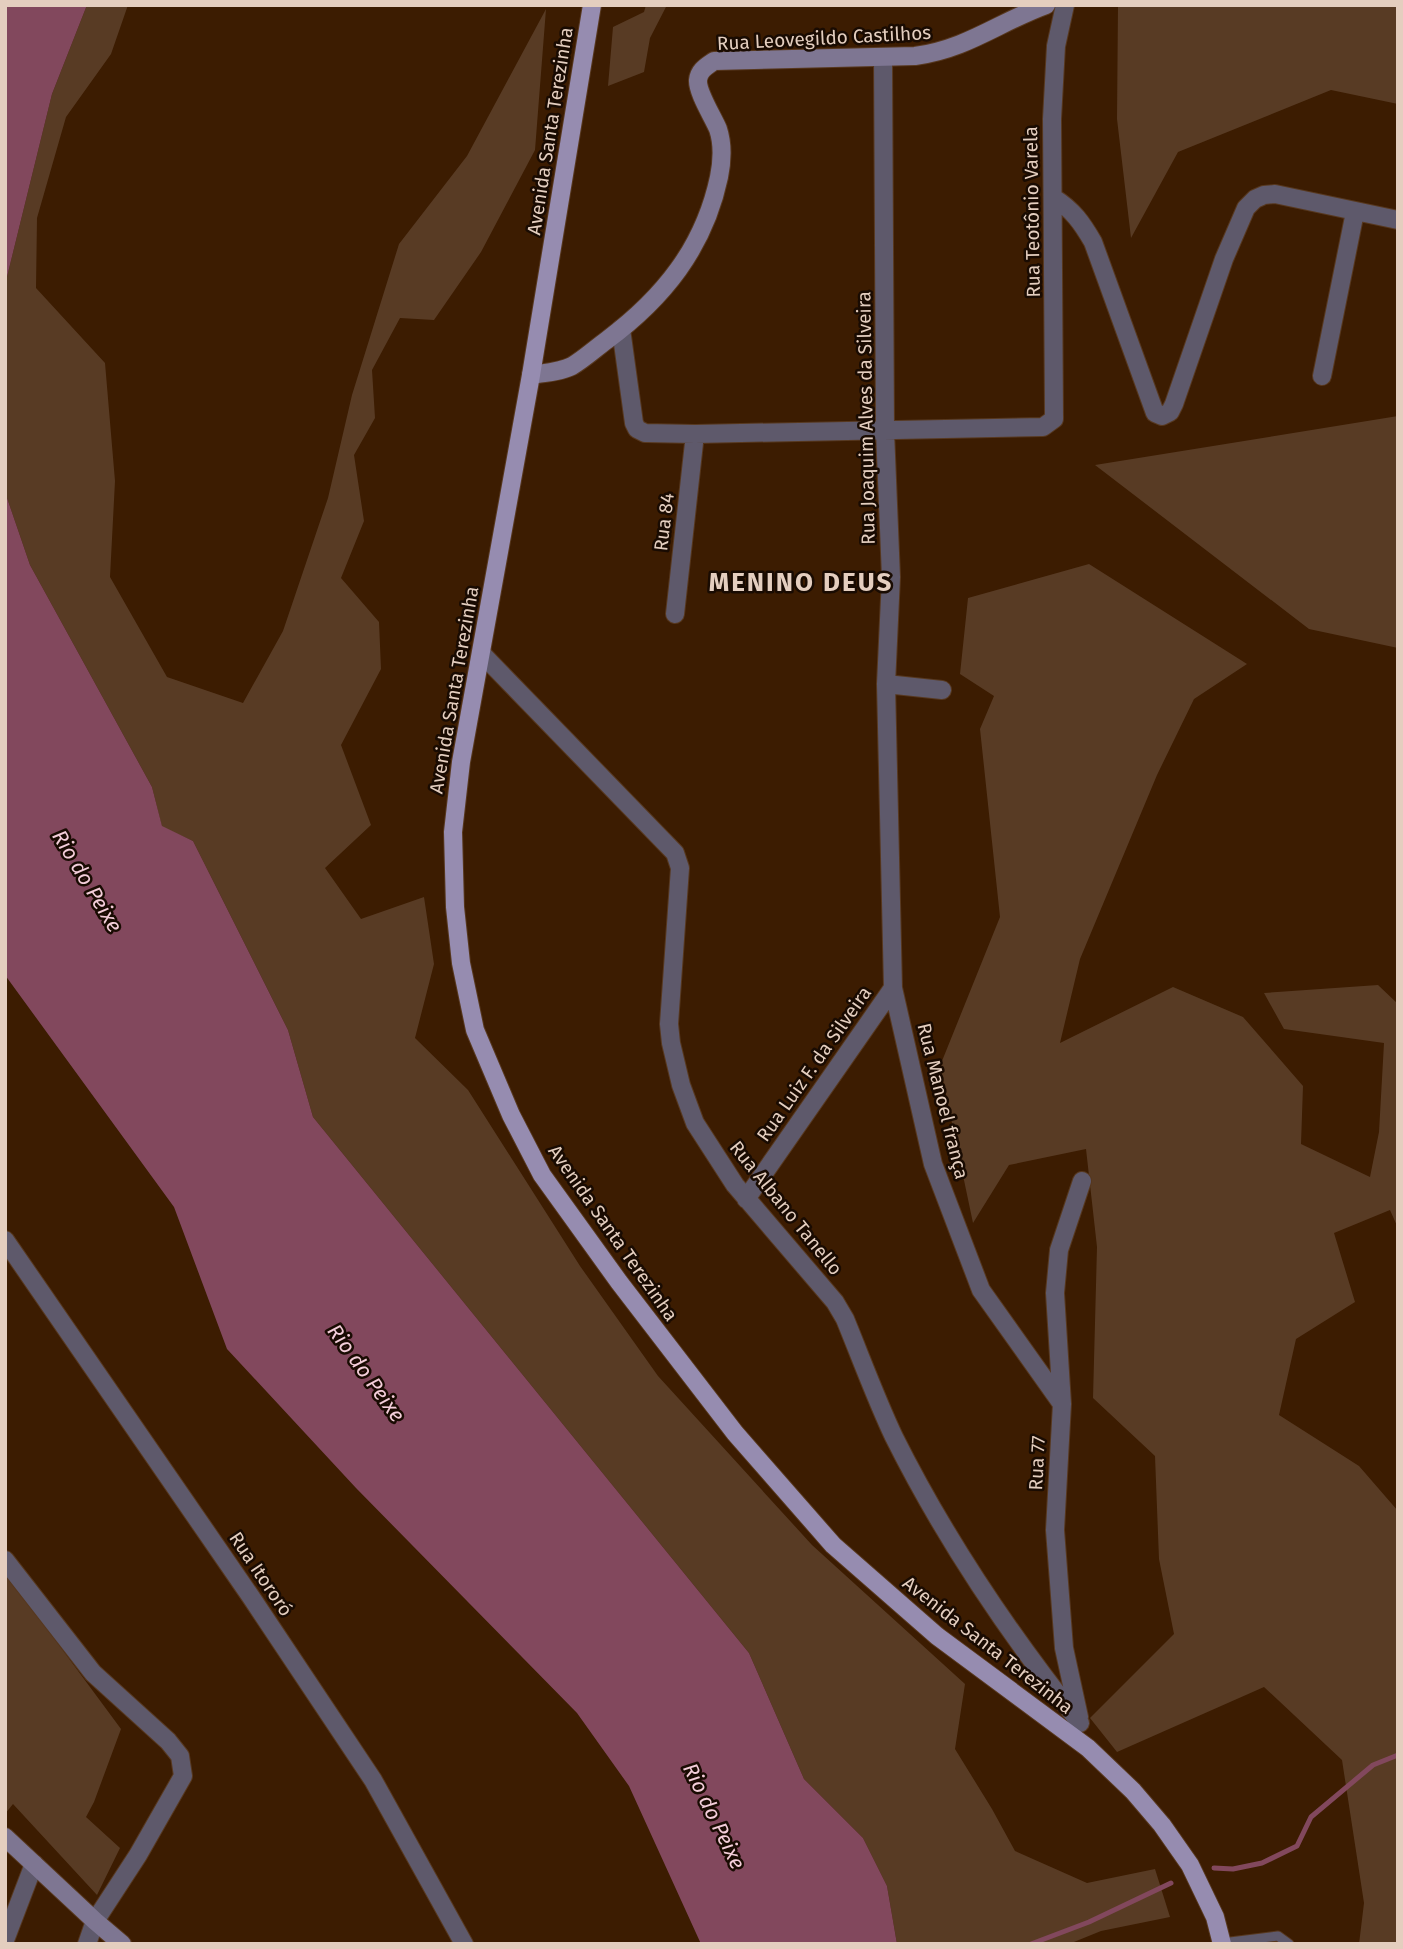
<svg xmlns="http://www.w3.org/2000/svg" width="1403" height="1949" font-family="'Fira Sans',sans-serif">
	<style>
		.green { fill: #583b24 }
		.water { fill: #82485d }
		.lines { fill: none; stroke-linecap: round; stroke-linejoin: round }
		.stream { stroke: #82485d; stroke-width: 5 }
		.lane-casing { stroke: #57381f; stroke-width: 11 }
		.street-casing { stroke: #57381f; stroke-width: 20 }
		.secondary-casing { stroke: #57381f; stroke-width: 20 }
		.primary-casing { stroke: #57381f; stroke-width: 20 }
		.lane { stroke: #5e596b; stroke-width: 9 }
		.street { stroke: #5e596b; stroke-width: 18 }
		.secondary { stroke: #7e7692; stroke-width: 18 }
		.primary { stroke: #968cb0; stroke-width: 18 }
		.labels { text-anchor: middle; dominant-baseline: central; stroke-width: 5; stroke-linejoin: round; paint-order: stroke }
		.street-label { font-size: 19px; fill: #e4cebf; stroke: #190b02 }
		.water-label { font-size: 21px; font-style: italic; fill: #f4ceda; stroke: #190b02 }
		.district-label { font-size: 26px; font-weight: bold; letter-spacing: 2px; fill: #e4cebf; stroke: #190b02 }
	</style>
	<rect width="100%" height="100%" fill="#3c1c01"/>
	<path class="green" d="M87,5h41l-17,49 -45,63 -29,101 -1,70 69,75 10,118 -5,96 57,100 76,26 40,-72 45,-133 24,-103 47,-151 68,-88 79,-147 -11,141 -54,102 -47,68 -34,-2 -28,52 3,48 -21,37 10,66 -23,57 38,44 2,47 -40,76 30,80 -46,43 36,51 63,-22 10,67 -19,74 53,52 112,176 78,110 154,169 153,139 -10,65 37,60 23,42 72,32 68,-14 15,48 -69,14 -32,13h-172l-10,-58 -24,-48 -59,-59 -55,-126 -436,-536 -25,-87 -95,-189 -31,-14 -10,-40 -122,-222 -25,-73v-207l47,-191z
		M646,5h21l-17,33 -6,34 -36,14 5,-59 31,-15z
		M1118,5h280v99l-67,-14 -153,62 -47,86 -14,-119z
		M1398,416v232l-89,-19 -214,-164z
		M1089,564l158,100 -53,35 -37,76 -77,184 -20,84 113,-56 70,30 60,69 -2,58 69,33 9,-45 5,-89 -100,-14 -20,-36 114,-8 20,19v224l-8,-18 -56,23 21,69 -59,37 -17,76 80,51 39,45v433h-39l5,-41 -22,-143 -78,-73 -147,65 -27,-34 84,-84 -15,-75 -4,-103 -62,-58 4,-151 -11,-98 -77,16 -36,58 -33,-157 60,-149 -20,-188 14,-33 -34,-22 8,-76z
		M5,1572l116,157 -27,73 -8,15 34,31 -23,47 -84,-91 -8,10z"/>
	<path class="water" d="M5,5h82l-35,89 -47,191z
		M5,492l25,73 122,222 10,39 31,15 95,189 25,87 436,536 55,126 59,59 24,48 10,58h-196l-72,-158 -52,-73 -221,-225 -129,-139 -53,-142 -169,-232z"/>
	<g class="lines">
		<path class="stream" d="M1214,1868l19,1 29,-6 35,-17 14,-29 62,-52 25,-10
			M1031,1944l58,-22 82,-39"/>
		<defs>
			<path id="lane" d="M1222,1943l56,-7 11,8"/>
			<path id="street" d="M883,57l2,374 6,146 -5,107 7,304 40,176 48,126 81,114
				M1054,198c19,12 28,25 39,44l62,171 7,3 8,-4 4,-8 50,-145 22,-51 9,-9 9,-4 11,-1 123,26
				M621,329l13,94 3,6 8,4 50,1 348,-7 11,-8 -2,-300 4,-73 9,-41
				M1322,376l33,-164
				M675,614l20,-180
				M481,653l194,200 5,15 -11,156 2,19 10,42 14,38 40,62 100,117 10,17c16,39 31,80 49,118 51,102 115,197 186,286
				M886,684l56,6
				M746,1199l147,-211
				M5,1240l246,357 122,183 91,164
				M5,1560l88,113 75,68 12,15 3,20 -45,79 -43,66 -8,23
				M1079,1717l-15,-69 -9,-118 7,-126 -7,-111 4,-43 23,-69
				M5,1940l29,-76"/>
			<path id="secondary" d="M531,375c12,-2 30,-3 41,-9 12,-7 24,-18 35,-26 56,-42 97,-92 112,-163 3,-15 4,-33 -1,-48 -5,-12 -21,-37 -20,-49 1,-10 9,-14 16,-19l201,-5c52,-7 84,-34 131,-51
				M5,1837l90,84 27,23"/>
			<path id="primary" d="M592,5l-61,370 -70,387 -8,70 2,75 6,56 14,67 36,85 31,60 77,107 116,151 98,112 104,91 151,112 45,43 29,34 28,40 25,52 7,27"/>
		</defs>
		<use href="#lane" class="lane-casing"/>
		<use href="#street" class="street-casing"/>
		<use href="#secondary" class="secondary-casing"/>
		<use href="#primary" class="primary-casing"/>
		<use href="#lane" class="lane"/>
		<use href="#street" class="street"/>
		<use href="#secondary" class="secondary"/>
		<use href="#primary" class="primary"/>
	</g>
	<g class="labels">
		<g class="street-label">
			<text transform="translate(824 38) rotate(-3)">Rua Leovegildo Castilhos</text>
			<text transform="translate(550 131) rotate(-81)">Avenida Santa Terezinha</text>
			<text transform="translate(1032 212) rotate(-91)">Rua Teotônio Varela</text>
			<text transform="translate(866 418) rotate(-91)">Rua Joaquim Alves da Silveira</text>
			<text transform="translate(664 522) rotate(-83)">Rua 84</text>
			<text transform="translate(454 690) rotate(-80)">Avenida Santa Terezinha</text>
			<text transform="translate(814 1064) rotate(-55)">Rua Luiz F. da Silveira</text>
			<text transform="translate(943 1101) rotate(76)">Rua Manoel frança</text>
			<text transform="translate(786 1208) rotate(51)">Rua Albano Tanello</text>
			<text transform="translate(613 1233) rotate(55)">Avenida Santa Terezinha</text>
			<text transform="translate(1037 1463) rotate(-87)">Rua 77</text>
			<text transform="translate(261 1574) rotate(56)">Rua Itororó</text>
			<text transform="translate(988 1645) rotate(38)">Avenida Santa Terezinha</text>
		</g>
		<g class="water-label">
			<text transform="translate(87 881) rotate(59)">Rio do Peixe</text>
			<text transform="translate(366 1373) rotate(54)">Rio do Peixe</text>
			<text transform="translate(714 1816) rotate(64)">Rio do Peixe</text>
		</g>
		<g class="district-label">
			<text x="801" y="582">MENINO DEUS</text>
		</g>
	</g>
	<rect width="1403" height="1949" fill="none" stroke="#e4cebf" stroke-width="14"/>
</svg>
